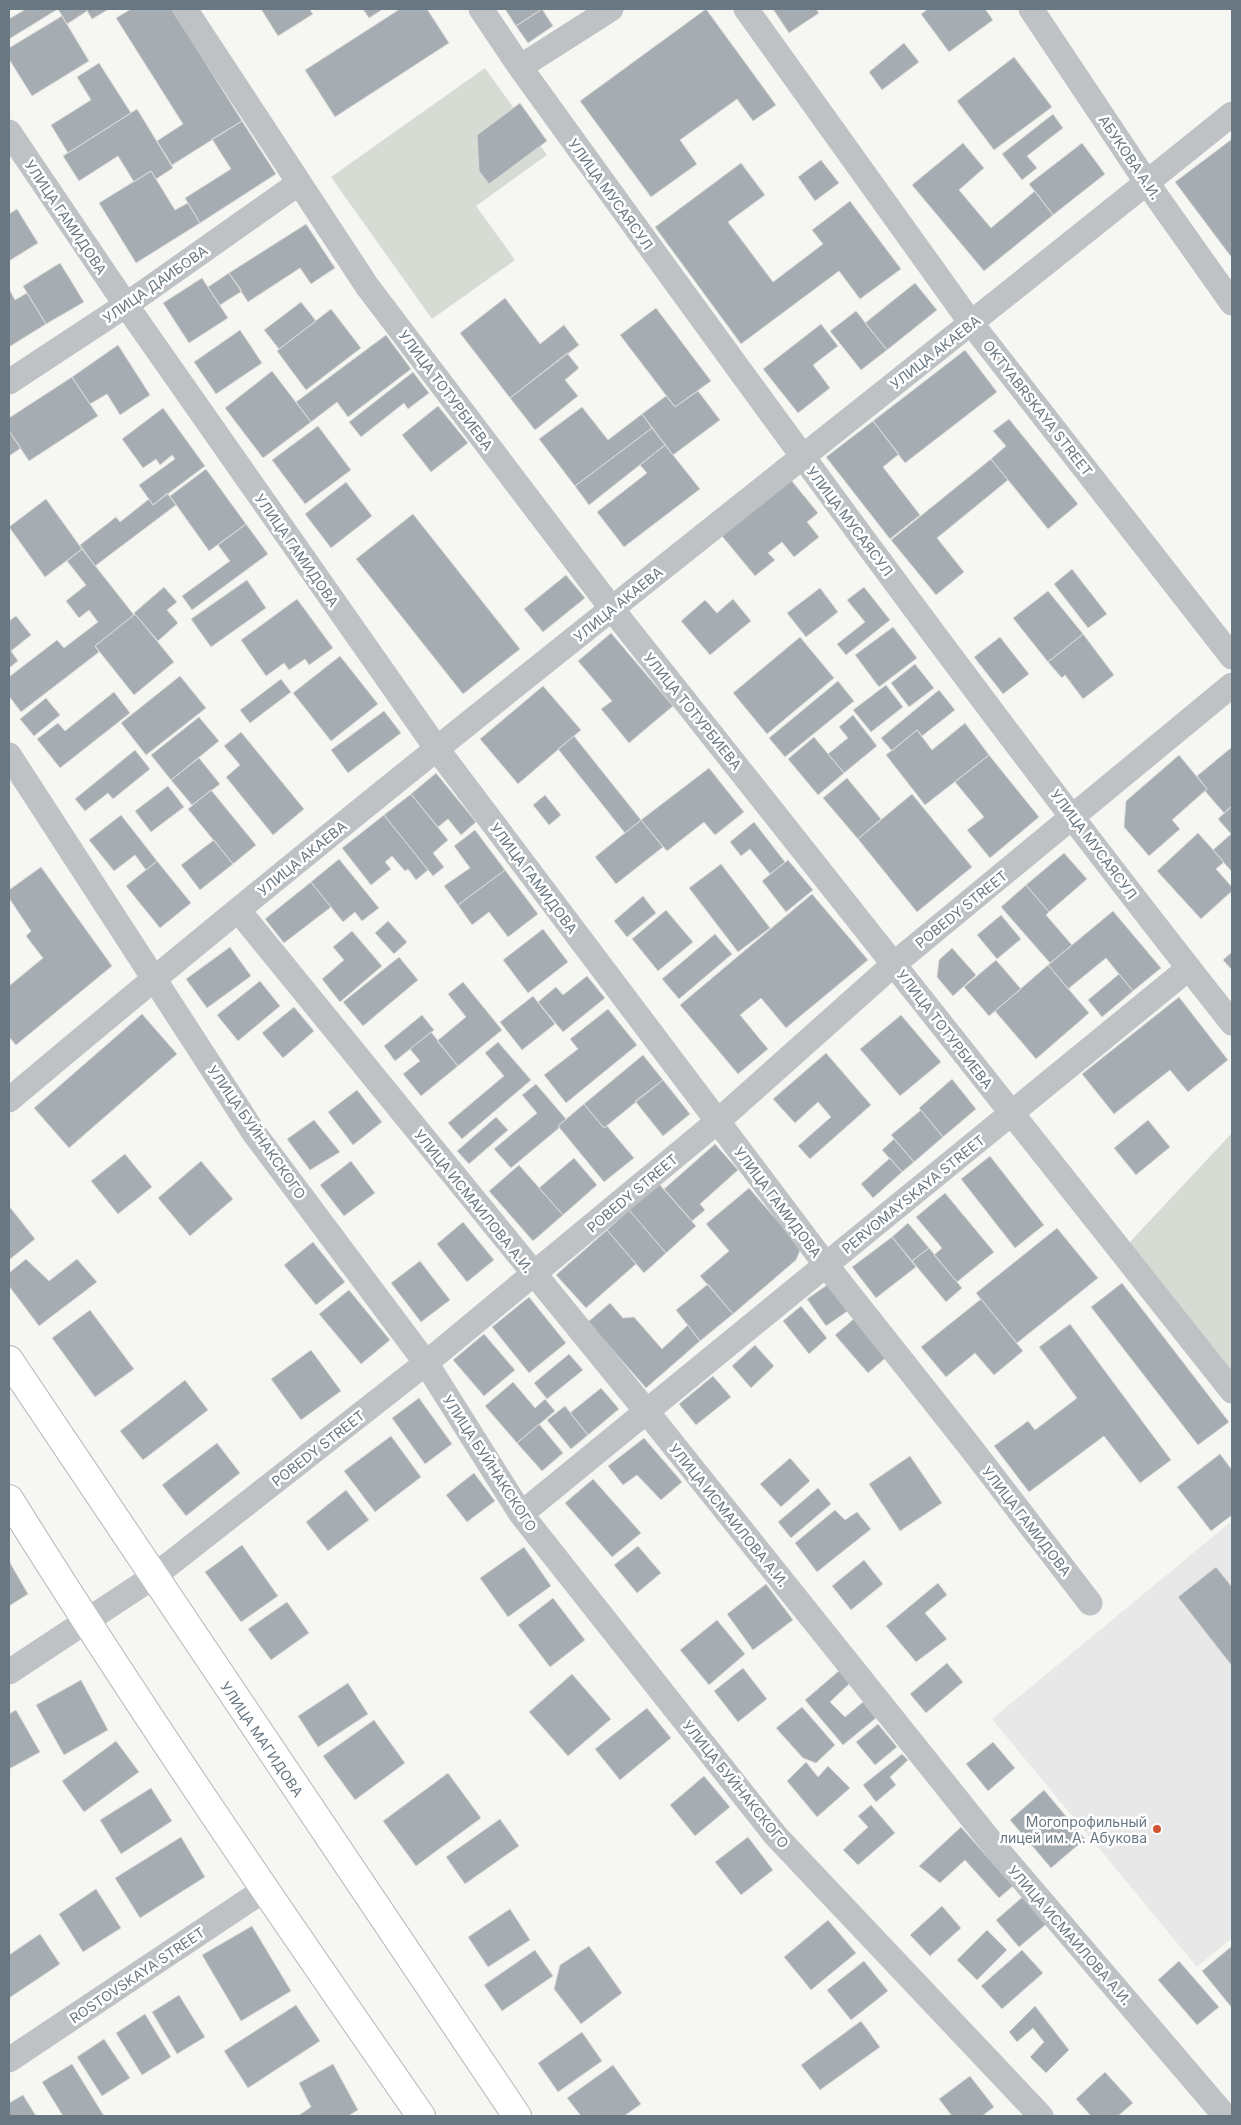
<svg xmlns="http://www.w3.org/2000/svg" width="1241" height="2125" font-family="Inter,sans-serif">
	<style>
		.built { fill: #e7e8e7 }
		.green { fill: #d6dbd3 }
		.building { fill: #a6adb2; stroke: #d8d8d6 }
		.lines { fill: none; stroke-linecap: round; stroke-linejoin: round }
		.major-casing { stroke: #b2b6b9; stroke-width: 30 }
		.minor { stroke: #bec2c5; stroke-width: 25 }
		.major { stroke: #fff; stroke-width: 28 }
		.poi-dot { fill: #d65334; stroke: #fff; stroke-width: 2 }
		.labels { text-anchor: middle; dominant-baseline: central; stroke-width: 5; stroke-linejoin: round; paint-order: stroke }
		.street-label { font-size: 14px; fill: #687782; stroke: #fff }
		.poi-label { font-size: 14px; fill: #687782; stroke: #fff; text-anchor: end }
	</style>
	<rect width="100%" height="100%" fill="#f6f6f3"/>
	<path class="built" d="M1232,1521v417l-35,29 -205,-248z"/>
	<path class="green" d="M485,68l62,87 -71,51 39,54 -83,59 -101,-142z
		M1232,1133v239l-104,-128z"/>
	<path class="building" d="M26,9h60l1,2 -20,13 -9,-15 -49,30v-20z
		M86,9h23l-17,10z
		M131,9h41l70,112 -70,44 -15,-24 26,-17 -67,-106z
		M261,9h48l4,5 -35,22z
		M363,9h20l-14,9z
		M400,9h27l22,34 -114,74 -30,-47z
		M505,9h37l-26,17z
		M542,9l11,17 -25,17 -12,-17z
		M706,9l70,96 -23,16 -16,-22 -57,41 17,24 -46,33 -71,-96z
		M773,9h43l3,4 -30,20z
		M928,9h57l8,11 -44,32 -28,-38z
		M62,16l27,45 -57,35 -23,-37v-11z
		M904,43l15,19 -37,28 -13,-18z
		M1014,57l38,50 -58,43 -37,-49z
		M99,63l32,50 -63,40 -17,-28 40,-25 -14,-23z
		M520,103l27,38 -58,43 -10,-13 -2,-36z
		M137,109l36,59 -17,11 -5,-8 -17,11 -16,-26 -39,25 -16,-25z
		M1053,114l10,14 -36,28 10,12 -15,12 -20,-26z
		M242,121l34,53 -76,49 -15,-25 46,-29 -19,-30z
		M1232,139v119l-57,-76z
		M963,143l21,25 -25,22 32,38 44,-37 18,24 -69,56 -72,-86z
		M1082,143l23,31 -52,41 -24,-31z
		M821,160l18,23 -24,18 -17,-24z
		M741,163l24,32 -37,27 45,60 50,-38 -11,-14 38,-29 51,68 -41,30 -21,-28 -98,73 -86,-117z
		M151,171l24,39 13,-7 12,20 -64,40 -37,-60z
		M17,209l21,34 -29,18v-47z
		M306,224l29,44 -24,16 -11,-16 -52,34 -19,-29z
		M60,263l24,39 -38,22 -23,-38z
		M229,273l13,18 -22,14 -12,-18z
		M202,278l26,40 -39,25 -26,-40z
		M915,283l22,27 -50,40 -22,-27z
		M9,289l6,11 12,-7 19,31 -37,23z
		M505,298l35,46 24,-19 15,20 -69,53 -50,-65z
		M301,302l15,19 -37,28 -15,-19z
		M656,308l55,73 -36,26 -55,-72z
		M331,309l30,39 -55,42 -29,-39z
		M856,311l31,39 -26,20 -31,-39z
		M821,324l17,22 -25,19 17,23 -32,25 -35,-44z
		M240,330l22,33 -46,31 -22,-32z
		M386,335l25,34 -63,48 -11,-15 -26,20 -15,-20z
		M118,345l32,50 -30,20 -13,-21 -17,10 -18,-27z
		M965,350l32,42 -92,71 -32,-42z
		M567,353l12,15 -14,12 13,16 -43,34 -25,-32z
		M272,371l39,51 -48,36 -38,-50z
		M413,372l16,21 -21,16 -4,-6 -43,34 -12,-15z
		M72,377l26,39 -69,45 -20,-30v-13z
		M698,391l22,29 -47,35 -31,-41 24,-18 9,11z
		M438,406l30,37 -37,29 -29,-37z
		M582,407l26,33 34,-26 10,14 -77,58 -36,-47z
		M163,408l42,58 -52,39 -14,-20 36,-26 -3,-4 -12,10 -4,-6 -13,9 -21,-29z
		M1009,419l69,85 -30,25 -57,-70 15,-13 -13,-15z
		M873,421l26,33 -16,13 37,48 -30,24 -64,-82z
		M318,426l33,44 -46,34 -33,-44z
		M652,428l13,17 -76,60 -14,-19z
		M9,431l12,17 -12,8z
		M665,445l35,44 -76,58 -27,-35 50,-39 -7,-8z
		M991,459l17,21 -71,58 27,34 -28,23 -45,-55z
		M206,469l40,55 -37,27 -39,-55z
		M791,480l27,33 -11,9 12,15 -25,20 -12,-15 -14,11 7,7 -20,16 -33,-40z
		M346,482l26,34 -41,32 -26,-34z
		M167,493l9,12 -81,61 -15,-21 36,-28 4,5 29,-23 4,6z
		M46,499l36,50 -37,28 -36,-50z
		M413,514l107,135 -57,45 -107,-135z
		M246,524l22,30 -76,56 -10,-14 48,-35 -12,-16z
		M82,549l52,66 -39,31 4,6 -78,60 -12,-16v-19l48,-37 7,8 34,-26 -9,-12 -10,8 -13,-17 20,-16 -19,-24z
		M1072,569l35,45 -19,14 -34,-44z
		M566,575l19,23 -42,34 -19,-23z
		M247,580l19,28 -55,39 -20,-28z
		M164,587l13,15 -10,8 11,13 -20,18 -24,-28z
		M864,587l26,33 -44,35 -9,-11 28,-22 -18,-22z
		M820,588l18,24 -32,25 -19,-24z
		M1048,591l35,43 -35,28 -35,-44z
		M297,599l36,49 -24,17 -4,-6 -16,11 -5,-7 -18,13 -25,-36z
		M733,599l18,22 -41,34 -29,-34 24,-21 12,13z
		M135,614l39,48 -40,33 -39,-49z
		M16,616l15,19 -20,16 7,10 -9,7v-47z
		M893,627l24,31 -38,29 -24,-32z
		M611,633l62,73 -44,37 -28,-34 11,-8 -34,-40z
		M1083,634l31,41 -31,24 -18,-24 -3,3 -14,-16z
		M800,637l34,41 -67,56 -34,-41z
		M1000,637l29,37 -26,20 -29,-37z
		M340,656l38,48 -47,37 -38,-48z
		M915,664l19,24 -25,19 -18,-24z
		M180,676l26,32 -60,47 -25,-32z
		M281,679l10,13 -41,31 -10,-13z
		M838,681l16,20 -69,56 -16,-19z
		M886,685l17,22 -32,25 -18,-22z
		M543,686l38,44 -63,54 -38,-45z
		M939,690l16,20 -33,26 -5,-6 -25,21 -11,-13z
		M114,692l16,21 -70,55 -23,-29 21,-16 7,8z
		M46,698l14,17 -26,21 -14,-17z
		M384,711l17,22 -53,40 -17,-23z
		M853,715l24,31 -33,27 -16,-19 20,-16 -9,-11z
		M199,717l20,24 -48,39 -20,-25z
		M965,723l24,32 -64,50 -39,-50 31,-25 15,20z
		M241,732l63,77 -31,26 -47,-58 14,-12 -16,-19z
		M574,736l67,84 -16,13 -67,-84z
		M814,737l30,36 -26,22 -30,-36z
		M1232,747v59l-8,7 -19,-22 2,-2 -10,-13z
		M135,750l15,19 -37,30 -5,-6 -23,18 -10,-12z
		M989,755l50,62 -49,41 -23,-28 17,-13 -29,-35z
		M1179,755l28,34 -35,31 8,9 -31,27 -25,-29 2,-26z
		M199,758l21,26 -28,21 -21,-25z
		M709,768l35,44 -29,23 -11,-13 -37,29 -26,-31z
		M436,773l40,49 -15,13 -13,-16 -10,8 -27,-33z
		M847,778l34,41 -23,20 -35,-41z
		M168,786l16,21 -33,25 -16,-21z
		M211,790l45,55 -23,19 -45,-55z
		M411,794l37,46 -15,13 11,14 -11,9 -49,-61z
		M912,794l60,73 -55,45 -59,-73z
		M545,795l16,20 -12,10 -16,-20z
		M1232,806v29l-14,-16z
		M121,815l36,46 -11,9 -11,-15 -21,16 -25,-31z
		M384,815l44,55 -12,10 -8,-11 -3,2 -13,-15 -7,6 6,7 -20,16 -29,-37z
		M641,820l22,27 -47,37 -21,-27z
		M754,822l31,40 -15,12 -20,-25 -9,7 -11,-14z
		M475,830l30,40 -47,35 -14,-19 26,-18 -16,-22z
		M1198,833l26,29 -8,7 16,18v4l-31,28 -44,-48z
		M1231,834l1,1v37l-19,-22z
		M214,840l19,24 -33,26 -19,-25z
		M1064,853l23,26 -38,33 -23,-27z
		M339,859l40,49 -17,13 -7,-9 -12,10 -32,-40z
		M788,860l25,30 -27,22 -24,-31z
		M157,861l34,42 -31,25 -34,-42z
		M721,864l49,64 -32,24 -49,-64z
		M41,867l71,99 -96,79 -7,-8v-51l34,-28 -17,-22 5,-5 -22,-33v-8z
		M505,870l33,44 -30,23 -19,-25 -17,13 -14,-20z
		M311,882l20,25 -47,36 -19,-24z
		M1026,885l23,27 -3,3 26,30 -22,18 -49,-56z
		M812,894l56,66 -82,68 -25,-30 -21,17 28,34 -30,25 -58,-69z
		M643,896l13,17 -29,24 -13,-16z
		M666,910l27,32 -35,29 -26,-32z
		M1113,911l48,57 -28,23 -27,-33 -38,31 -20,-24z
		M1001,915l20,24 -24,20 -20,-24z
		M388,921l19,21 -13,12 -19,-21z
		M543,929l25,33 -40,31 -25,-33z
		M352,931l30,35 -42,36 -18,-23 22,-19 -11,-13z
		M715,934l17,20 -53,45 -17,-20z
		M230,947l21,29 -44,32 -21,-29z
		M952,948l24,27 -23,21 -16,-19 2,-17z
		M1232,952v18l-9,-10z
		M399,957l19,23 -55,46 -20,-24z
		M996,960l25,29 -32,27 -25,-29z
		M1048,965l41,48 -53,46 -41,-48z
		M1119,974l14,17 -31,26 -14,-17z
		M587,976l18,22 -42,34 -25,-30 18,-15 7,8z
		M260,981l20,25 -42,35 -21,-26z
		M463,982l39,48 -44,36 -21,-25 29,-24 -18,-23z
		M533,996l22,28 -33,26 -22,-28z
		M1179,997l49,63 -40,32 -18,-22 -56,44 -32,-40z
		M294,1007l20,24 -31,27 -21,-25z
		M608,1009l29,36 -71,58 -22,-28 34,-26 -8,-10z
		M142,1014l35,40 -108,94 -35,-40z
		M422,1015l12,15 -39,31 -11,-15z
		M901,1015l40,47 -41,34 -40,-47z
		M431,1032l27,34 -37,30 -18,-22 17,-13 -10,-12z
		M498,1042l33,38 -69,59 -14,-16 56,-47 -19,-23z
		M826,1053l45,52 -61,54 -12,-13 33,-29 -13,-15 -23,21 -22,-24z
		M643,1055l20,25 -59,48 -20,-24z
		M952,1079l24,30 -33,28 -24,-29z
		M663,1080l27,34 -27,22 -28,-35z
		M536,1084l30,35 -8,7 1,2 -48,40 -17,-19 43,-36 -15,-18z
		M357,1090l25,32 -29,23 -25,-33z
		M584,1104l20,24 3,-2 27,32 -30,24 -46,-56z
		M921,1110l22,27 -29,25 -23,-27z
		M496,1117l12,13 -39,34 -12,-13z
		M314,1120l26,32 -30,18 -23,-31z
		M1148,1120l22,27 -34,28 -22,-27z
		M894,1139l20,23 -12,10 -20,-22z
		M715,1144l23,26 -38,34 5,6 -13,11 -28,-32z
		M125,1154l27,33 -34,27 -27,-33z
		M990,1156l54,69 -29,23 -54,-69z
		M574,1158l23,27 -34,30 -24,-27z
		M890,1158l12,14 -29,26 -12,-14z
		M201,1161l32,38 -43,37 -32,-38z
		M351,1161l24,32 -31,23 -24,-31z
		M519,1165l44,50 -30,26 -44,-50z
		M659,1184l37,42 -30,27 -37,-43z
		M749,1188l52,60 -5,12 -63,54 -33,-38 29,-25 -23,-27z
		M945,1193l49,59 -37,30 -23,-27 8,-7 -26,-31z
		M9,1206l26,33 -26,21z
		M629,1210l37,43 -22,20 -37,-43z
		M463,1222l31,38 -27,22 -30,-38z
		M908,1223l21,25 -17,13 -20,-24z
		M1057,1228l41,50 -81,65 -41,-50z
		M607,1230l29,34 -50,44 -30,-33z
		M892,1237l24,30 -40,31 -24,-31z
		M313,1242l32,40 -29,23 -32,-40z
		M929,1248l33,40 -16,14 -34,-41z
		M26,1259l23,22 28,-22 20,23 -58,44 -30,-40v-13z
		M420,1261l30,39 -29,22 -30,-39z
		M830,1283l19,27 -23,16 -19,-27z
		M1122,1283l107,139 -31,23 -107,-138z
		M708,1284l25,30 -33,27 -24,-31z
		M349,1290l41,50 -29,24 -42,-50z
		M529,1297l37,46 -37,30 -37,-46z
		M981,1299l42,52 -29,24 -19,-22 -29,24 -25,-30z
		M610,1303l13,15 11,-1 28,32 26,-24 12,16 -54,47 -58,-66z
		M801,1306l26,32 -18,16 -26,-33z
		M90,1310l44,59 -39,28 -43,-59z
		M856,1317l33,38 -21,18 -33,-38z
		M1070,1324l101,136 -31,23 -36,-47 -75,56 -35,-46 34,-25 7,9 42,-32 -38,-51z
		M484,1334l31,36 -31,26 -31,-36z
		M755,1345l19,21 -23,22 -19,-22z
		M311,1350l30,41 -40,29 -30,-41z
		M569,1354l14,16 -36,29 -13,-16z
		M713,1376l18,21 -35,28 -17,-21z
		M185,1380l23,30 -65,50 -23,-29z
		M513,1382l22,26 10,-9 10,12 -38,32 -32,-37z
		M601,1388l18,21 -31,26 -18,-22z
		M419,1398l33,46 -27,20 -33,-46z
		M565,1406l23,29 -17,14 -24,-29z
		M539,1424l24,29 -21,18 -25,-28z
		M391,1436l30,41 -46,35 -31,-41z
		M644,1438l38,44 -21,18 -24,-25 -14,10 -15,-19z
		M217,1443l23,30 -54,43 -24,-31z
		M1220,1454l12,16v45l-21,16 -34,-44z
		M910,1456l32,47 -42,28 -31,-47z
		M790,1458l20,23 -29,26 -21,-23z
		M474,1473l21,28 -28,21 -21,-27z
		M593,1479l48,54 -29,24 -47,-54z
		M818,1488l13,16 -40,34 -13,-16z
		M346,1490l23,30 -41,31 -22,-29z
		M835,1510l10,10 12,-8 14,17 -54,43 -22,-29z
		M242,1545l36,51 -37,26 -36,-50z
		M638,1546l23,27 -24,20 -23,-28z
		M524,1547l27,39 -43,31 -28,-39z
		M864,1560l19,24 -32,26 -19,-24z
		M9,1561l19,33 -19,12z
		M1216,1567l16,20v79l-54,-69z
		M938,1583l9,12 -22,18 22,26 -31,23 -30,-36z
		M766,1584l27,36 -40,30 -26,-36z
		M553,1598l32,42 -35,27 -32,-42z
		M287,1602l22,31 -38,27 -23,-31z
		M717,1620l28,34 -36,31 -29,-35z
		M947,1663l16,19 -37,31 -16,-19z
		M743,1668l24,31 -29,23 -24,-31z
		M840,1670l11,12 -21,20 15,15 18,-15 13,16 -33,27 -38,-45z
		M572,1674l39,45 -43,37 -39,-44z
		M81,1680l27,50 -44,25 -28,-50z
		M348,1683l20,31 -50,33 -20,-31z
		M802,1707l33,38 -19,18 -13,-5 -27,-30z
		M647,1708l24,30 -51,42 -25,-31z
		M16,1710l24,42 -31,17v-55z
		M374,1720l31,43 -50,37 -32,-44z
		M878,1724l19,23 -22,18 -19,-23z
		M116,1741l23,31 -55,40 -22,-31z
		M993,1742l22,26 -27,23 -22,-27z
		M902,1754l6,6 -18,17 6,8 -20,17 -13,-17z
		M806,1762l12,15 10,-11 22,22 -33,29 -30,-36z
		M448,1773l33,45 -65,48 -33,-45z
		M704,1776l26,31 -35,29 -25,-31z
		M151,1788l21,33 -51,33 -21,-34z
		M1044,1790l41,49 -34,29 -41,-48z
		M871,1805l24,28 -37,32 -15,-15 25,-23 -10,-11z
		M500,1819l19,27 -54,38 -19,-27z
		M961,1827l52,59 -14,12 -34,-38 -25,23 -21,-17z
		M181,1837l24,40 -65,41 -25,-40z
		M748,1837l25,33 -32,25 -26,-33z
		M96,1889l25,39 -38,24 -24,-38z
		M1026,1894l24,27 -31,26 -23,-27z
		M942,1906l19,22 -31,28 -20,-21z
		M510,1909l20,31 -42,27 -20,-30z
		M828,1920l28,33 -45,37 -27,-33z
		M252,1926l39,65 -50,30 -39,-66z
		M987,1930l20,20 -30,30 -20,-20z
		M40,1934l20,30 -51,34v-43z
		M589,1946l33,47 -41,31 -27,-35 6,-24z
		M1232,1946v62l-30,-37z
		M535,1950l18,26 -51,35 -18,-26z
		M1022,1950l21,23 -41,36 -21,-23z
		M864,1961l24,30 -37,29 -24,-30z
		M1179,1961l40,46 -22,18 -39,-45z
		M179,1995l26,42 -28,17 -25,-42z
		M296,2005l24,36 -72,47 -24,-37z
		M1035,2006l34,44 -23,23 -16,-16 14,-15 -11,-14 -16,14 -8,-10z
		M145,2014l26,43 -29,18 -26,-42z
		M861,2021l19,26 -60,43 -19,-25z
		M582,2032l20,29 -44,31 -20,-29z
		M104,2039l26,39 -28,18 -25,-39z
		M72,2064l32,52h-41l-21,-34z
		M333,2064l25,46 -10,6h-50l13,-9 -12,-24z
		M613,2065l28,39 -17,12h-43l-14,-18z
		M1105,2072l28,31 -15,13h-27l-15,-17z
		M970,2076l24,31 -12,9h-30l-13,-17z
		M23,2095l13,21h-27v-13z"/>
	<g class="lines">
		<defs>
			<path id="major" d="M9,1360l508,756
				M9,1499c131,210 271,414 412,617"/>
		</defs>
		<use href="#major" class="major-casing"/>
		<path class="minor" d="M185,9l182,277 245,323 620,782
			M481,9l39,58c233,323 466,645 712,956
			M746,9l225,314 261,334
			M1031,9l116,174 85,120
			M520,67l91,-58
			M9,132l117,173 311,444 389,516 145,183 119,155
			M9,382l117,-77 173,-122
			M9,755l245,378 172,230 95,151 255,322 265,280
			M238,910l409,502 349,436 229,268
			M9,1100c400,-337 815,-657 1223,-986
			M521,1514l668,-546
			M9,1672l144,-95 273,-214 292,-242 176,-157 338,-279
			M9,2060l255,-170"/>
		<use href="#major" class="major"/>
	</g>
	<circle class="poi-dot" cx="1157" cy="1829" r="5"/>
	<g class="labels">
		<g class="street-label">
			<text transform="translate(1130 157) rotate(56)">АБУКОВА А.И.</text>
			<text transform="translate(611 194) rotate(54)">УЛИЦА МУСАЯСУЛ</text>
			<text transform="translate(66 217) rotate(56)">УЛИЦА ГАМИДОВА</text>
			<text transform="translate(155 284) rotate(-35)">УЛИЦА ДАИБОВА</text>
			<text transform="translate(935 352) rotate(-38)">УЛИЦА АКАЕВА</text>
			<text transform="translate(446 390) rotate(53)">УЛИЦА ТОТУРБИЕВА</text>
			<text transform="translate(1038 408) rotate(52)">OKTYABRSKAYA STREET</text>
			<text transform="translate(850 521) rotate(53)">УЛИЦА МУСАЯСУЛ</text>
			<text transform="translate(297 550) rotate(55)">УЛИЦА ГАМИДОВА</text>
			<text transform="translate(618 604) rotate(-39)">УЛИЦА АКАЕВА</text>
			<text transform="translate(693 711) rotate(51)">УЛИЦА ТОТУРБИЕВА</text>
			<text transform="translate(1094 844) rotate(53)">УЛИЦА МУСАЯСУЛ</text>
			<text transform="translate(302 858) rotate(-39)">УЛИЦА АКАЕВА</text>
			<text transform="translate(534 878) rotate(53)">УЛИЦА ГАМИДОВА</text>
			<text transform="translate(961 909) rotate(-39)">POBEDY STREET</text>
			<text transform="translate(945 1029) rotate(52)">УЛИЦА ТОТУРБИЕВА</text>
			<text transform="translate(257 1132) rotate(55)">УЛИЦА БУЙНАКСКОГО</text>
			<text transform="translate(632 1193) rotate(-40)">POBEDY STREET</text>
			<text transform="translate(913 1194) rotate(-39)">PERVOMAYSKAYA STREET</text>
			<text transform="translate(474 1201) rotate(51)">УЛИЦА ИСМАИЛОВА А.И.</text>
			<text transform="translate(778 1202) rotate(53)">УЛИЦА ГАМИДОВА</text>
			<text transform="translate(318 1448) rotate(-38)">POBEDY STREET</text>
			<text transform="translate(490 1463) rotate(57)">УЛИЦА БУЙНАКСКОГО</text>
			<text transform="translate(729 1515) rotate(51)">УЛИЦА ИСМАИЛОВА А.И.</text>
			<text transform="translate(1027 1521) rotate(52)">УЛИЦА ГАМИДОВА</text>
			<text transform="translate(262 1739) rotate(56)">УЛИЦА МАГИДОВА</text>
			<text transform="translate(736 1784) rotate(51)">УЛИЦА БУЙНАКСКОГО</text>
			<text transform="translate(1070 1935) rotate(49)">УЛИЦА ИСМАИЛОВА А.И.</text>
			<text transform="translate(137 1975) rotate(-34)">ROSTOVSKAYA STREET</text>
		</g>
		<g class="poi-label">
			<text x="1147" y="1821">Могопрофильный<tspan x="1147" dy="16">лицей им. А. Абукова</tspan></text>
		</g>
	</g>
	<rect width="1241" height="2125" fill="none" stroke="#687782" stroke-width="20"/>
</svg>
